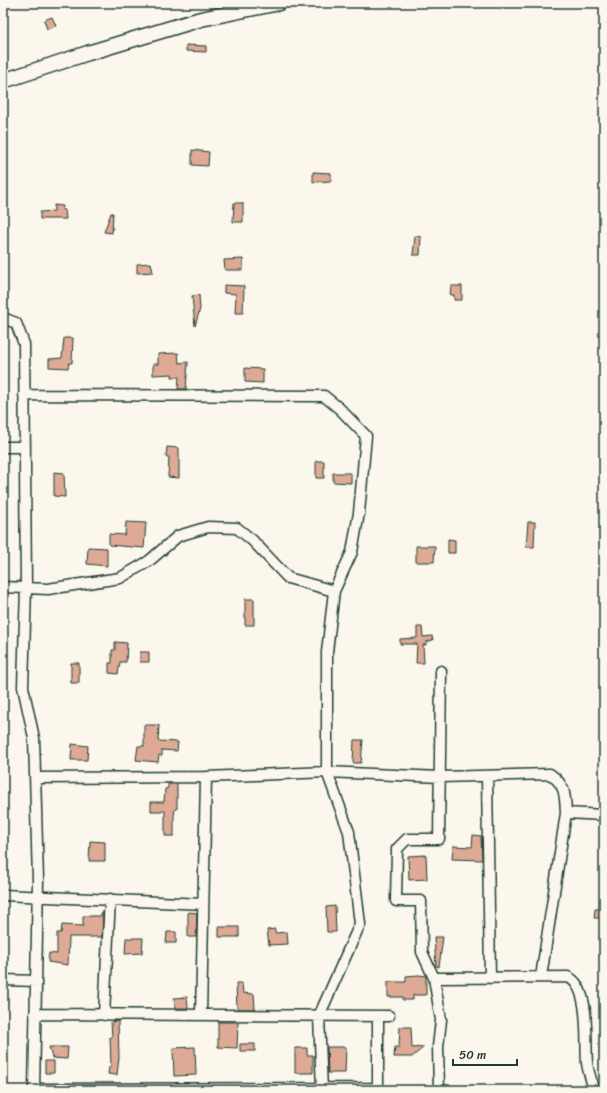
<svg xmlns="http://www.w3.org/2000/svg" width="607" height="1093" font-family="Sriracha,sans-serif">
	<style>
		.building { fill: #dfaa95; stroke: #1f3d34 }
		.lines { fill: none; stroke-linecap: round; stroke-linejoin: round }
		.street-casing { stroke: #1f3d34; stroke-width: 13 }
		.secondary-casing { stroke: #1f3d34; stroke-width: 17 }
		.street { stroke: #fbf7ec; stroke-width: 10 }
		.secondary { stroke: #fbf7ec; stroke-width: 14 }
	</style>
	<rect width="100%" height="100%" fill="#fbf7ec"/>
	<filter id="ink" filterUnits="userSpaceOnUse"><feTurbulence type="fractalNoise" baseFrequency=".025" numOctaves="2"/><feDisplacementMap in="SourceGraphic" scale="8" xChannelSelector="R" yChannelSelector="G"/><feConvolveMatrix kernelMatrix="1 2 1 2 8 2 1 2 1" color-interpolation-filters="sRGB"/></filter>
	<g filter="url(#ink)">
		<path class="building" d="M52,17l4,9 -9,3 -3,-9z
			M186,45l20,1v6l-20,-1z
			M192,150l17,2 -1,14 -16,-1z
			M313,172l18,1v8l-18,1z
			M234,203h9v19h-10z
			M54,205l9,1 -1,4h3l1,9h-26v-7l14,-1z
			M111,213h2l-1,20 -8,-1z
			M415,236l6,1 -1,18h-7z
			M243,259v11h-18l-1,-10z
			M151,263l2,9 -16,1v-9z
			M224,285l20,1 -1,27h-8l1,-19 -12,-1z
			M451,286h11v14h-8v-5h-4z
			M199,295l1,14 -5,17 -3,-30z
			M64,338h9l-1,25h-3l-1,5 -19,-1v-8l13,-1z
			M178,353l1,10 9,-1 -2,27h-8l1,-12h-7v-3l-19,1v-11h5v-10z
			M245,368l18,1v14l-18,-1z
			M167,447l12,1v30l-11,-1 1,-20h-3z
			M316,461h8v17h-8z
			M54,472l10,1 1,24 -11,-1z
			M333,473h18v10l-18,-1z
			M126,522l20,1 -2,25 -35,-3v-11l16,1z
			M528,522h7l-1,25h-8z
			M448,539l7,1v13h-7z
			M416,546h19l-1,16h-18z
			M88,547l19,1v18l-20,-2z
			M245,599h9v26h-9z
			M417,627h5l1,10 9,-1 1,4 -7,2v3h-3l1,18h-8l1,-19h-17v-5l17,-1z
			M115,642l12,1 -1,19h-6l-2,12 -9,-1v-10h3v-13h3z
			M140,652h9v10h-9z
			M71,663h8v20h-8z
			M144,725h15l-1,16 20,1 -1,9 -15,-1v6l-3,-1 -1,7 -22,-2 2,-14h6z
			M354,740h9l-2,23h-8z
			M72,744l16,2 -1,14h-16z
			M168,784h9v25h-2l-1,7v20h-9v-25h-14v-9h13l1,-13 3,-1z
			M473,835l8,1 1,24 -30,-1 1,-13 19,1z
			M90,841l15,1v19h-16z
			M426,855l1,24 -18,1 -1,-24z
			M335,906l1,26h-9l-1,-25z
			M595,909h9v9h-10z
			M101,912h2l-1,25h-33l-1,28 -20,-3 1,-9 8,1v-21h4l1,-8 21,1v-10h18z
			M188,912l9,1 -1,24h-8z
			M219,927h20v10h-20z
			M275,929v4l12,-1 1,12 -19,1 -2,-15z
			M167,932h9v11h-10z
			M434,937h9l-4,30 -3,-1z
			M126,938h17l-1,15 -17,1z
			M419,975l7,1v19h-13v5h-10v-3h-15v-15h18v-6z
			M236,983h6l1,10 11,1 1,15h-18z
			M187,997l1,11h-13l-1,-10z
			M118,1021l1,36 -2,18 -9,-1 1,-7h2l-1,-30h2l-1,-15z
			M218,1022h20l-1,26 -19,-1z
			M400,1027h11l1,21 12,-1 -12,10h-18l1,-10h4z
			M240,1044h15v7h-15z
			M49,1047h19l-1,12 -15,-1z
			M195,1047l1,28 -22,1 -1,-28z
			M327,1047h19l-1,26h-17z
			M295,1048h12v7h6v18h-18z
			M45,1061h9v12h-9z"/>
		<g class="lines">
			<defs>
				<path id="street" d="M3,318l13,5 8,21 2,243 -3,100 11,51 4,142 -4,210
					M24,395l300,1 16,13 26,27 -7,77 -7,39 -18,39 -7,61v120l22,60 11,92 -41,92 3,74
					M3,447h22
					M3,587l45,2 72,-11 29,-17 29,-25 30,-9 29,1 15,12 36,38 46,13
					M487,777l3,201
					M35,778l171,-1 121,-5 113,5 110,-3c16,11 15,22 16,39l-25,164
					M566,813l38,2
					M3,895l200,9
					M434,978l134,-1c23,10 17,64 19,86 1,9 5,18 7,27
					M3,980l33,1
					M35,1014l354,2
					M104,1015l6,-116
					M201,1015l5,-238
					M34,1089l344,-1
					M378,1090v-74
					M439,1090l-1,-43 3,-27 -7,-42 -12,-26 -1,-51h-25l1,-52 10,-10h32l2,-168"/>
				<path id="secondary" d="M3,81l85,-28 113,-34 78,-16"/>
			</defs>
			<use href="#street" class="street-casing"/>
			<use href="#secondary" class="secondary-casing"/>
			<use href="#street" class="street"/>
			<use href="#secondary" class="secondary"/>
		</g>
	</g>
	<rect width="607" height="1093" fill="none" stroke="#fbf7ec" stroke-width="16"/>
	<rect x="8" y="8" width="591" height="1077" fill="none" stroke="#1f3d34" stroke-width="1.5" filter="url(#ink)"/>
	<path d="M453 1059v6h64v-6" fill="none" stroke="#1f3d34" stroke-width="2"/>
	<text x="459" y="1059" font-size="12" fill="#1f3d34" stroke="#fbf7ec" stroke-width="3" paint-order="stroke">50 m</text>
</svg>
